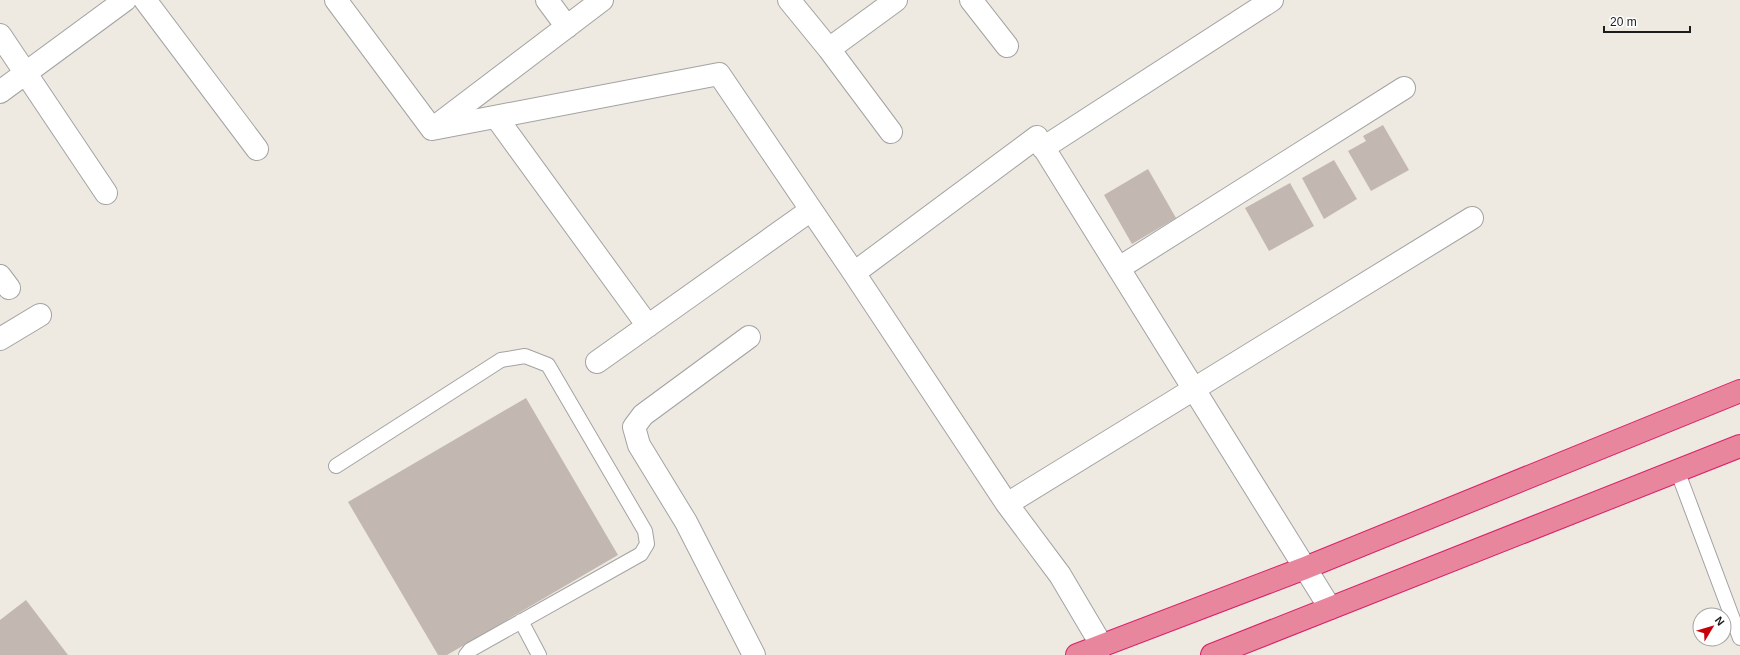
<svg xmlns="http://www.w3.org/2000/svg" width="1740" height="655" font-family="Helvetica,sans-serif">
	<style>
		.building { fill: #c2b8b1 }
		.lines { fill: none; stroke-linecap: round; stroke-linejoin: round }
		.lane-casing { stroke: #a3a3a3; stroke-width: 16 }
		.street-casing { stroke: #a3a3a3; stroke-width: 24 }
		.highway-casing { stroke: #da2069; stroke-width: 24 }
		.lane { stroke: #fff; stroke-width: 14 }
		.street { stroke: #fff; stroke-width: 22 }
		.highway { stroke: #e7869d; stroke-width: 22 }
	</style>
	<rect width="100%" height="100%" fill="#eee9e1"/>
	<path class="building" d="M1383,125l26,45 -38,21 -23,-40 18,-10 -3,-5z
		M1334,160l23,39 -33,20 -22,-41z
		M1148,169l28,49 -44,26 -28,-49z
		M1290,183l24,43 -45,25 -24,-43z
		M526,398l92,157 -171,100h-9l-90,-153z
		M26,600l42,55h-68v-35z"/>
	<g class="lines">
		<defs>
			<path id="lane" d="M336,466l165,-106 24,-4 23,9 97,166 2,13 -6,10 -171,96 -4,5
				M1677,470l63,168
				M521,621l18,34"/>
			<path id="street" d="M145,0l112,149
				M336,0l96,129 170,-129
				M547,0l20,27
				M789,0l40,49 67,-49
				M971,0l36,46
				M0,35l106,158
				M829,49l62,83
				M0,92l125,-92
				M496,117l152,209
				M432,129l287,-55 135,199 153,231 53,71 42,71
				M1043,148l229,-148
				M1119,268l285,-180
				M854,273l183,-136 293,471
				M0,276l9,12
				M749,337l-106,78 -9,12 5,18 47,77 68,133
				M0,339l40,-24
				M597,362l214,-152
				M1007,504l465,-286"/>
			<path id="highway" d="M1077,655l228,-87 435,-177
				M1212,655l528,-209"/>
		</defs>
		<use href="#lane" class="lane-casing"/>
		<use href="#street" class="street-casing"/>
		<use href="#highway" class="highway-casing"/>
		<use href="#lane" class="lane"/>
		<use href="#street" class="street"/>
		<use href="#highway" class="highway"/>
	</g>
	<g transform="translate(1712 627) rotate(52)"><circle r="19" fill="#ffffff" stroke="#a4a4a4"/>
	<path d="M0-3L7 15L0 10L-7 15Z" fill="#c8000a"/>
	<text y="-6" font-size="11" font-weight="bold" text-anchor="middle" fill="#1c1c1c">N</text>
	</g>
	<path d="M1604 26v6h86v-6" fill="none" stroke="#1c1c1c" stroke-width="2"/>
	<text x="1610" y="26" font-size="12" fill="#1c1c1c" stroke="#ffffff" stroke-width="3" paint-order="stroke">20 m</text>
</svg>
